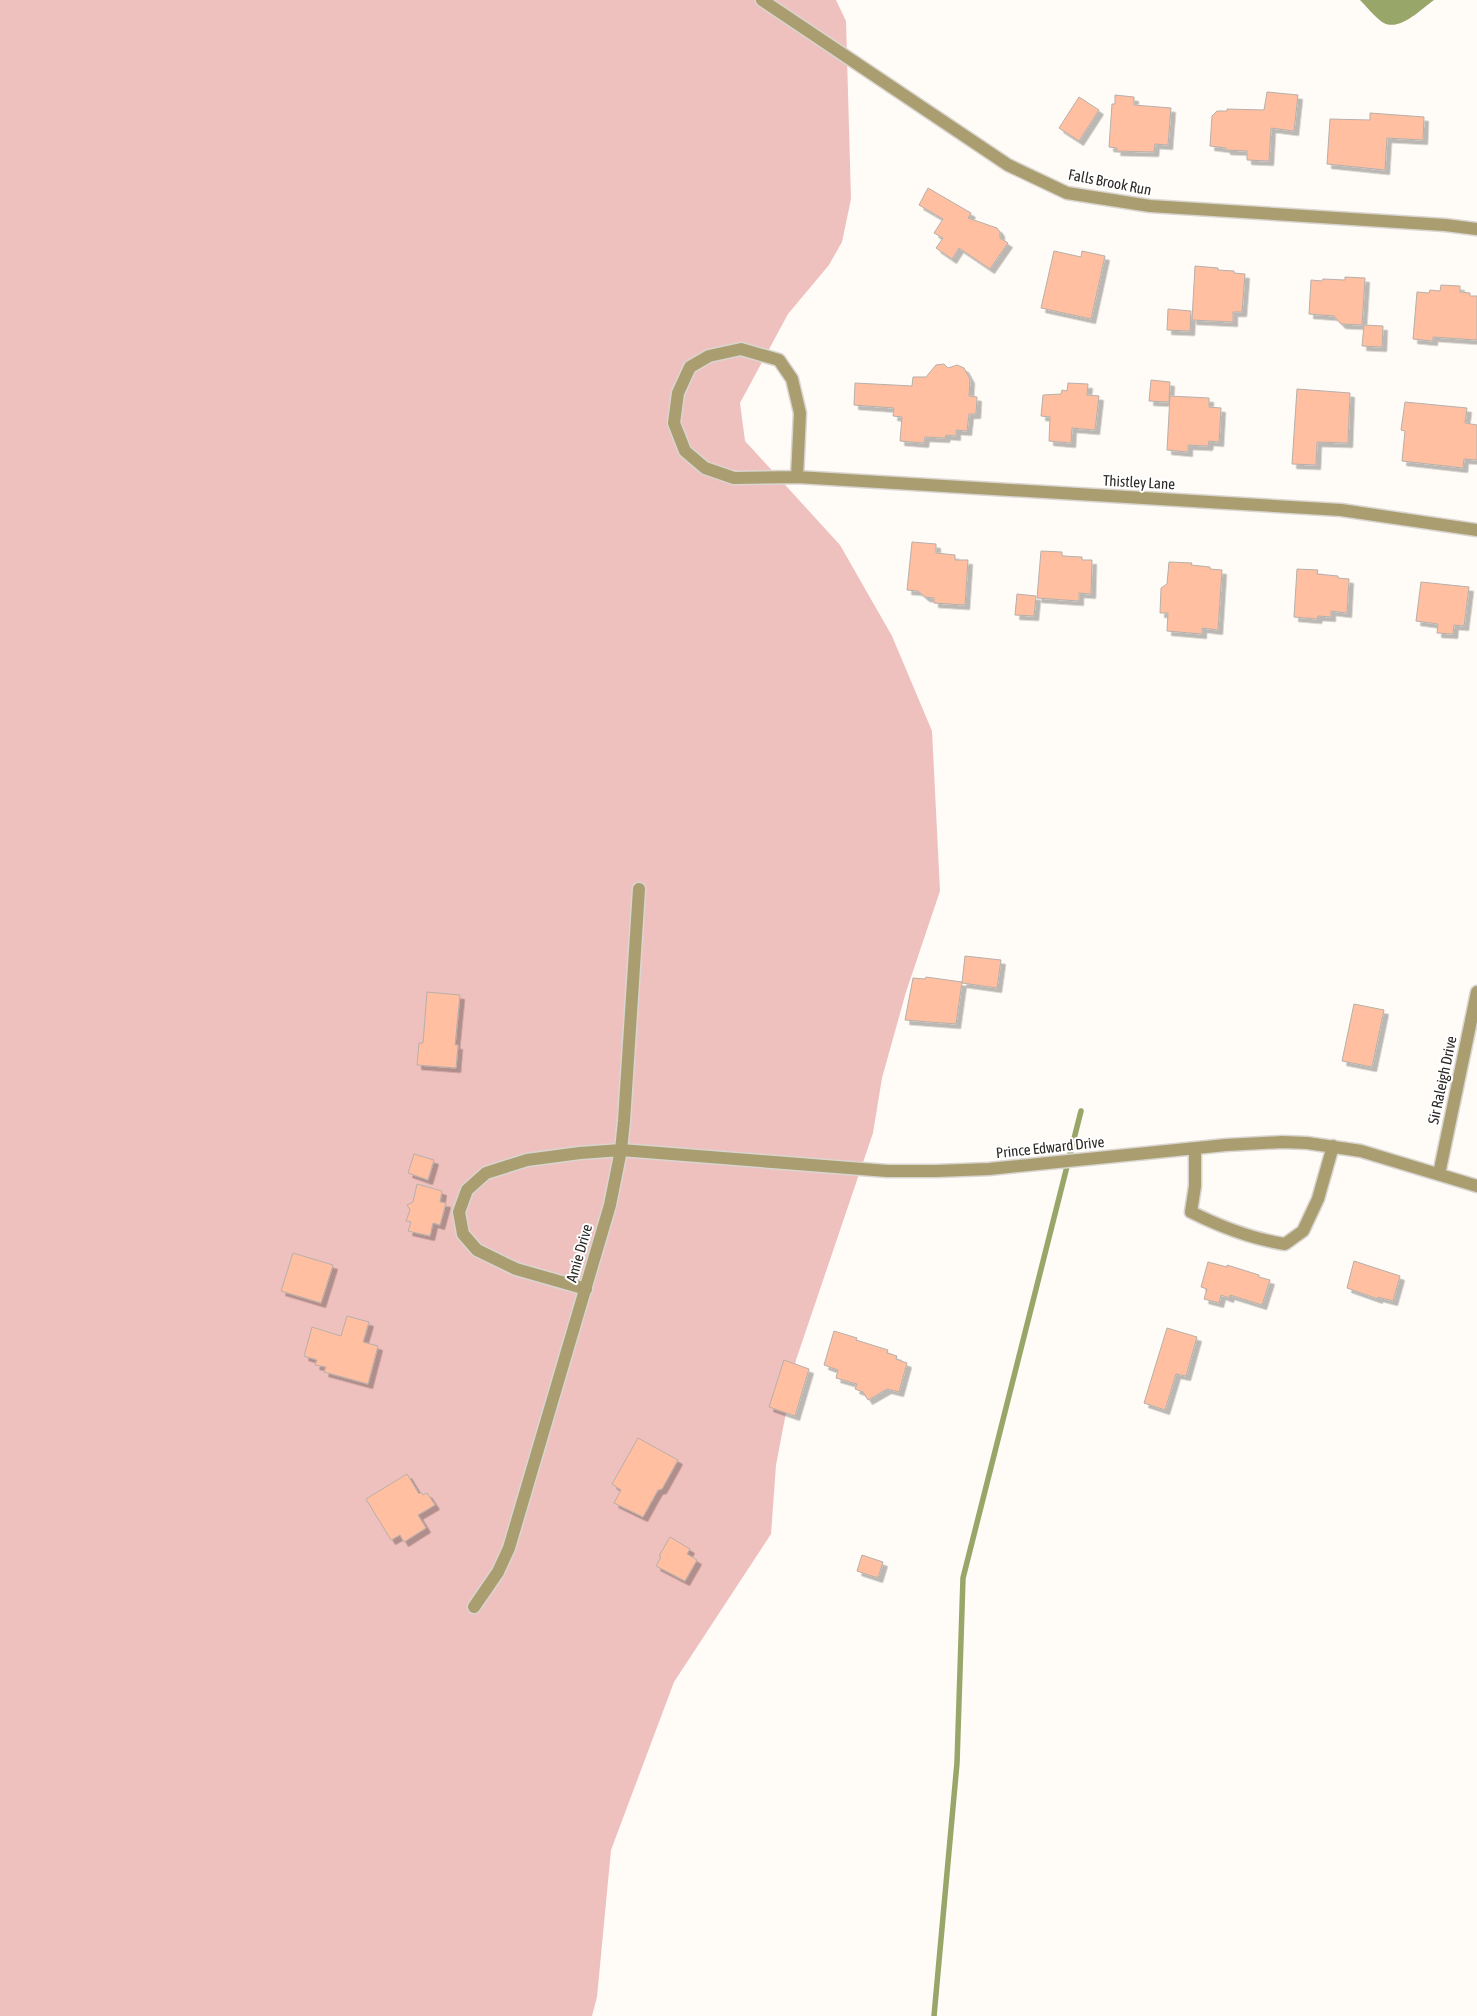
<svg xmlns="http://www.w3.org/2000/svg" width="1477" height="2016" font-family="'Asap Condensed',sans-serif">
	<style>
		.green { fill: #efc1be }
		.water { fill: #98a669 }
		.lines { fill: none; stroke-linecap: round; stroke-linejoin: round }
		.stream { stroke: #98a669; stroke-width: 5.5 }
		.building { fill: #ffbfa0; stroke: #b7afaa; filter: url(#shadow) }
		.street-casing { stroke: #d9d5d1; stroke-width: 15 }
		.street { stroke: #aa9e70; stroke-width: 12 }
		.labels { text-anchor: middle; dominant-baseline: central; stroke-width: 4; stroke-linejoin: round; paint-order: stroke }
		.street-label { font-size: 15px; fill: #2b2826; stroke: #fff }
	</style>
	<defs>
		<filter id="shadow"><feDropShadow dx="4.5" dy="4.5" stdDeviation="0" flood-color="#0004"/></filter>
	</defs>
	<rect width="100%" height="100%" fill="#fffbf6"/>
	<path class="green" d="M0,0h836l10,21 5,178 -9,43 -13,23 -41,49 -48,89 5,38 95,104 52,91 40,95 8,160 -34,101 -24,86 -9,55 -77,227 -20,105 -5,69 -97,148 -63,168 -14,147 -5,19h-592z"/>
	<path class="water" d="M1360,0h74c-13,9 -35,33 -52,22 -8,-6 -15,-15 -22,-22z"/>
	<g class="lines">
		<path class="stream" d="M934,2016l23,-253 6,-185 118,-467"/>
	</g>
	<path class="building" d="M1267,92l31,3 -4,36 -23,-3 -2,33 -22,-1v-9l-21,-1v-2l-16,-2 2,-30 5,-5h10v-2l37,1z
		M1115,95l19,2v8l37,3 -3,37 -13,-1 -1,8 -38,-1 1,-3 -8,-1 3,-43h3z
		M1079,97l20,13 -20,31 -20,-13z
		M1370,113l54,4 -1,23 -36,-2 -2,32 -58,-6 3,-45 40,1z
		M928,188l43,25 -3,5 29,10 3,4v6l8,5 -18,26 -31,-21 -7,11 -16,-11 7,-10 -9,-5 9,-14 -24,-14z
		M1054,251l27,6 1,-6 23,5 -14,63 -50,-11z
		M1195,266l23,2v2l16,1v2l11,1 -3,38h-9v10l-41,-2z
		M1345,277l20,1 -3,47 -21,-1 -7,-8 -25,-2 2,-34 11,1 1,-2 22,1z
		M1441,285l19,1v6l10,1v3h7v44l-44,-3v4l-20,-2 4,-47 12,1 1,-3 10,1z
		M1168,309l23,2 -1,20 -23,-1z
		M1364,325l19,1 -1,21 -20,-1z
		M944,364l4,4 9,-3 7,3 6,11 -1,17 8,1 -1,17h-7l-2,17 -11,-1v6l-10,-1 -1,3 -20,-1 -1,6 -24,-2 2,-24 -9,-1 1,-8 -40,-3 1,-22 57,3 1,-9h13l10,-12z
		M1151,380l19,2 -1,20 -20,-1z
		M1068,383l20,1 -1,11 12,1 -4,34 -23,-2 -1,15 -22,-2 1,-24 -9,-1 2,-21 18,-1 1,-4 5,1z
		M1297,389l53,4 -2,50 -31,-1 -1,23 -24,-1z
		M1170,396l39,2v9l12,1 -2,34 -10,-1 -1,5 -20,-1v7l-21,-2z
		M1405,402l62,6 -2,15 12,2v35l-13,-1 -1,9 -61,-7 3,-30 -4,-1z
		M912,542l24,2v9l19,2v5h13l-3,45 -31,-2v-5l-9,-1 -7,-6 -11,-1z
		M1041,551l21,1v4l20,1v3h10l-1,34 -12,-1v8l-42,-3z
		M1169,562l23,1 -1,2 19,2v2l12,1 -4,60 -16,-2v6l-35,-3 1,-18h-8l1,-25 6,-4z
		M1297,569l21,1 -1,4 21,2v2l11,1 -2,34 -16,-2v6l-13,-1 -1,3 -23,-2z
		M1421,582l48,5 -5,39 -10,-1 -1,9 -16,-1 1,-9 -22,-3z
		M1017,594l19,2 -2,20 -19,-1z
		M965,956l36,4 -4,28 -35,-5z
		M926,977l36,5 -6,42 -51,-4 8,-42 12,1z
		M427,992l33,3 -5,50h3l-2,23 -39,-3 2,-22h4z
		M1354,1004l30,6 -12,57 -30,-6z
		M414,1154l20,6 -6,20 -20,-7z
		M417,1184l25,7 -2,11 6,1 -6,22 -7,-2 -3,13 -22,-5 3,-9 -5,-1 4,-11 -3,-5 6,-3z
		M293,1253l40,12 -12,38 -40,-12z
		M1354,1261l46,15 -7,25 -15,-4v2l-31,-11z
		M1208,1262l19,5v-2l32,10v2l11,3 -8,25 -32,-10 -1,3 -8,-3 -2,8 -15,-4 3,-10 -6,-2z
		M347,1316l22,6 -6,20 15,4 -10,38 -44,-12 2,-5 -11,-2 2,-5 -13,-4 8,-29 29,9z
		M1167,1328l30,9 -11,39 -10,-2 -11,36 -21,-7z
		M834,1331l23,7 -1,2 32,10 -1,3 10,3 -1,3 11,4 -8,29 -12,-3 -19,11 -5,-8 -8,-3 2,-5 -21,-6 2,-8 -14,-5z
		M784,1360l25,9 -14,47 -26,-9z
		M638,1438l40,22 -16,29 -4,1 -15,27 -29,-14 7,-13 -9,-6z
		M407,1474l12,20 2,-2 2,3 4,-2 8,12 -17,10 8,13 -22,14 -4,-7 -9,5 -25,-41z
		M670,1537l20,12 -3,5 10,6 -12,21 -29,-15 5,-9 -2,-1z
		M862,1555l21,7 -5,16 -21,-7z"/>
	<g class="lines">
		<defs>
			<path id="street" d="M762,0l246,165 59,28 83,13 295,19 32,4
				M797,477l3,-64 -8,-34 -13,-19 -38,-11 -32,7 -19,11 -12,26 -4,30 11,28 20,17 29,10 63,-1 544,33 136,20
				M1195,1149v37l-4,26c30,15 61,27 94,32l18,-13 15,-32 15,-53
				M1439,1174l38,-182
				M586,1289l-70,-20 -39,-19 -14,-16 -4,-22 8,-22 19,-17 41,-13 53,-7 41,-3 266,21h49l53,-2 237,-24 56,-3 25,1 54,8 116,35
				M474,1607l24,-35 11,-24 101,-343 11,-55 3,-29 15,-232"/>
		</defs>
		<use href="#street" class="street-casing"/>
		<use href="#street" class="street"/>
	</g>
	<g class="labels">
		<g class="street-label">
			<text transform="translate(1110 182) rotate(11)">Falls Brook Run</text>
			<text transform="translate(1139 482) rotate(3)">Thistley Lane</text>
			<text transform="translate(1442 1080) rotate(-78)">Sir Raleigh Drive</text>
			<text transform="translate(1050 1147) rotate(-6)">Prince Edward Drive</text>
			<text transform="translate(579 1253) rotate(-74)">Amie Drive</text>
		</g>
	</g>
</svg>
